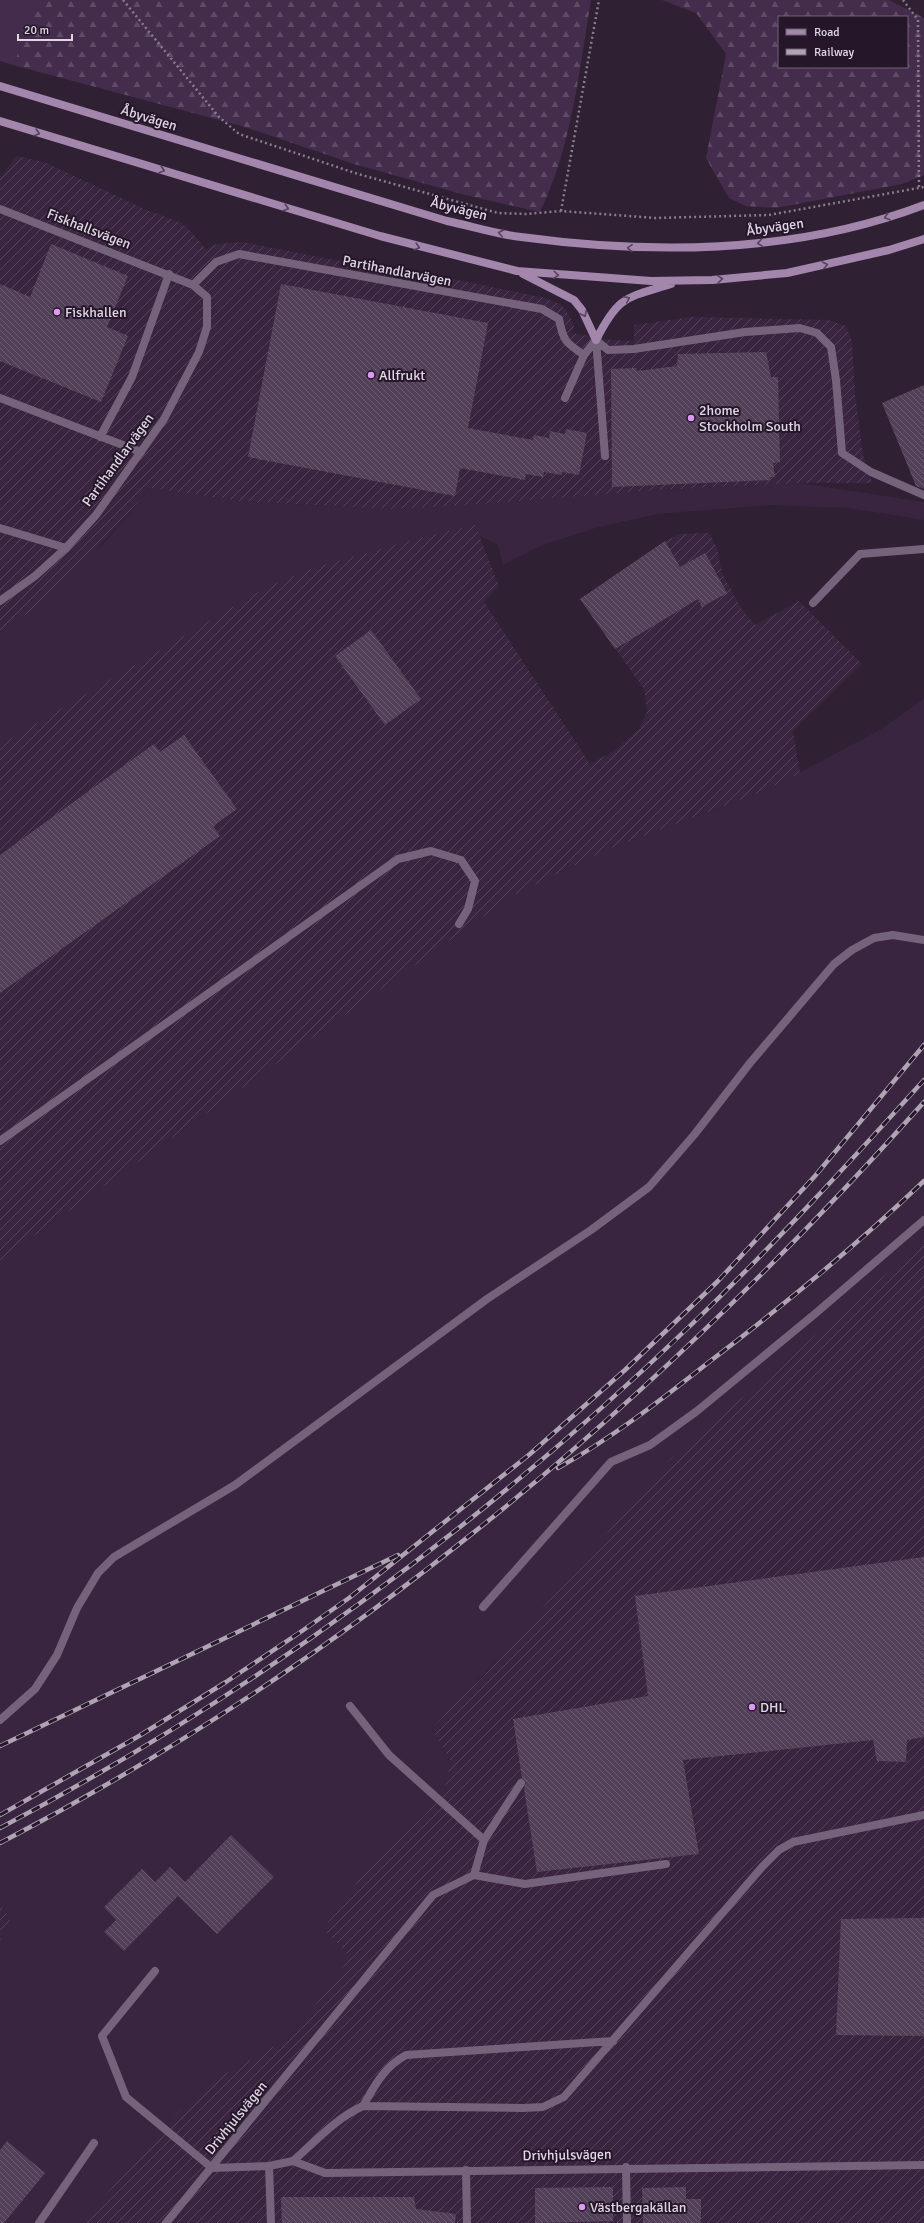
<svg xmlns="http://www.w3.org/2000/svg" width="924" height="2223" font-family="Signika,sans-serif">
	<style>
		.built { fill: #392540 }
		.industrial { fill: url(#industrial-furrows) }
		.grass { fill: #442d4c }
		.forest { fill: url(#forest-firs); fill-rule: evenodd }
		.building { fill: url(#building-back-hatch) }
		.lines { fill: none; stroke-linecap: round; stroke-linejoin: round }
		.path { stroke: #897c8d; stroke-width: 2.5; stroke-dasharray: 2 3; stroke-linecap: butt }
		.lane { stroke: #75637c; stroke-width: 8 }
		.street { stroke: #75637c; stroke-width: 8 }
		.secondary { stroke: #a286ac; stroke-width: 8 }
		.rail-casing { stroke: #afa4b3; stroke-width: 4.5 }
		.rail { stroke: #25162a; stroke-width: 3; stroke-dasharray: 9; stroke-linecap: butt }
		.oneway { stroke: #57435e }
		.poi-dot { fill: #dd99f4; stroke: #25162a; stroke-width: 1.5 }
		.labels { text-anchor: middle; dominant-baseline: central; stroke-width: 4; stroke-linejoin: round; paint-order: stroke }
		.street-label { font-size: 14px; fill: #e0d6e4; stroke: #25162a }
		.poi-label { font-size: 14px; fill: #e0d6e4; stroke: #25162a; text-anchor: start }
	</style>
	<defs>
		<pattern id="industrial-furrows" width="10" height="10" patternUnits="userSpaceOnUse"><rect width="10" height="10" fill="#392540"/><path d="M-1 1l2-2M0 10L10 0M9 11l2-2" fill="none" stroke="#55445b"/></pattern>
		<pattern id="forest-firs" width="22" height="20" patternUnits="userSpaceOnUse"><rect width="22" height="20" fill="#442d4c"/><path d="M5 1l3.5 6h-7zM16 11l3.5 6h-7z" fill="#5f4b66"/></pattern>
		<pattern id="building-back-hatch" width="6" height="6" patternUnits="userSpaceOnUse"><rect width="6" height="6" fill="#514057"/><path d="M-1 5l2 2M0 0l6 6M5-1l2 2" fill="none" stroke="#6a5b6f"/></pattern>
	</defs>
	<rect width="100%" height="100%" fill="#2f2034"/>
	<path class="built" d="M800,483l124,19v18l-75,-12 -79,-3 -113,9 -58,13 -57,18 -39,20 -5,-20 -29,-14 -469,225v-124l37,-25 68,-65 45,-54 91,13 145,8 257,-18z
		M924,699v539l-32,31 -135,116 -325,344 19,33 -8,32 -18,21 -22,19 -80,95 28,28 -29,40 -37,43 -74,42 -34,31 -96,110h-81v-282l11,-20 -11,-18v-643l512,-364 94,-46 159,-59 113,-60z"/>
	<path class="industrial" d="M16,156l28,6 103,48 35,13 17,17 7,10 10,-6 26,-2 169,33 28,1 106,22 17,7 8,12 4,9 -2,7 41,7 21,1v-16l57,-8 137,3 18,6 6,15 3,53 8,61 9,28h-72l-157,8 -188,15 -69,3 -145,-8 -91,-13 -71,82 -42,37 -37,25v-456h2z
		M475,525l24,61 -15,16 106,162 24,-13 25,-22 8,-17 -3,-23 -64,-90 85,-58 15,-7 29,-1 8,15 5,25 19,35 14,17 44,-24 63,63 -69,67 7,42 -36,18 -158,59 -94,46 -512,364v-515l265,-157 48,-20 114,-32z
		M924,1238v985h-843l96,-110 34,-31 74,-42 37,-43 28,-40 -27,-28 39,-53 41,-42 22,-19 18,-21 8,-32 -19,-33 23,-26 27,-25 190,-220 220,-189z
		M0,1903l11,18 -11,20z"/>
	<path class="grass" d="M0,0h35l-2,16 -20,49 -13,-4z"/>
	<path class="forest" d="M35,0h556c-12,71 -19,146 -51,212l-71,-16 -115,-32 -112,-38 -229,-61 19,-47z
		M662,0h227l35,18v157l-22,9 -126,24 -30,-2 -17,-8 -23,-40 20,-104 -30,-41zM779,17h128v50h-128z"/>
	<path class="building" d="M51,244l77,32 -21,51 21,9 -27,66 -101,-41v-77l30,13z
		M281,284l207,39 -20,105 65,12 1,-5 15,3 1,-7 15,3 1,-5 21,4 -8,42 -17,-3v3l-18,-3 -1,5 -17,-3 -1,6 -65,-12 -5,28 -207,-39z
		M766,352l5,25h7l2,85 -7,1 2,14h-5l1,3 -159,7 -1,-118 25,-1 1,3 40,-5 1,-12z
		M924,385v104l-8,-3 -34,-83z
		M665,541l15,26 25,-14 22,40 -25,14 -4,-8 -83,50 -35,-50z
		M371,630l50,69 -36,26 -50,-69z
		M184,735l53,74 -24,17 7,10 -220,157v-138l154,-111 6,8z
		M924,1557v180l-17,3 -1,22 -29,-1 -4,-21 -190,20 16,94 -162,18 -13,-83 2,-6 -4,-5 -9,-59 135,-23 -13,-100z
		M231,1835l43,42 -57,57 -39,-38 -54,55 -20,-19 12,-12 -12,-13 38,-38 13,13 15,-15 15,15z
		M924,1918v118l-88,-1 5,-116z
		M7,2141l38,32 -41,50h-4v-73z
		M613,2187v34l-78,2v-35z
		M686,2187v12h15v24h-58l-1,-35z
		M281,2197h133l2,12 40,5 -1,9h-173z"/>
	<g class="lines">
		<path class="path" d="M123,0l96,117 20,17 119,40 140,39 28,1 35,-3 94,7 114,-3 155,-28
			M903,0l15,20 1,169
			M561,211l38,-211"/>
		<path class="lane" d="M596,340l12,10 26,-1 111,-17 55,-4 17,5 14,14 5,33 6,73 29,19 53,23
			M596,340l9,116
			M0,398l141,54
			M565,398l19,-43 12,-15
			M100,437l32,-60 37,-103
			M0,528l66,20
			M813,603l47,-49 64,-5
			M0,1141l398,-282 33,-8 30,9 14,21 -7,28 -9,15
			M483,1607l128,-145 39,-17 47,-34 119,-98 108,-93
			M350,1706l39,49 95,85 -10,35 51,9 141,-20
			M0,1720l35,-31 22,-34 20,-47 21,-35 16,-16 121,-72 252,-186 104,-69 58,-43 45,-52 56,-72 84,-99 18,-14 22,-12 19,-3 31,5
			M484,1840l37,-57
			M155,1971l-53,65 24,61 86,71
			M363,2106c12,-21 21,-39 43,-51l207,-14
			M293,2161c22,-19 43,-43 70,-55l160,2 20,-1 21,-10 198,-230 17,-17 14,-8 131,-27
			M269,2166l2,57
			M626,2167l1,56
			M466,2170l1,53
			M39,2223l55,-80"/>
		<path class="street" d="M0,209l193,76 14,12v30l-8,25 -35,67 -68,96 -30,33 -31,28 -35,25
			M193,285l23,-23 23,-8 303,55 17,10c4,22 7,24 25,36
			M212,2168l57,-2 24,-5 32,12 599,-8
			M166,2223l267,-328 41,-20"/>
		<path class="secondary" d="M0,86l447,135c24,5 49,13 74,16 134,18 275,17 403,-32
			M0,121l380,115 137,35 134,10 61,-1 75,-7 102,-23 35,-11
			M523,274l51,26 8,10 14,30
			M596,340c23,-45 30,-42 75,-56"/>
		<defs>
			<path id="rail" d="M558,1468c54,-30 103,-68 151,-106 75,-57 147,-116 215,-181
				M0,1746l398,-191
				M0,1815l139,-79 87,-54 76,-51 47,-33 181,-144 95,-84 93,-89 97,-105 109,-131
				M0,1828c254,-134 486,-306 692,-504 81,-78 157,-161 232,-244
				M0,1843c353,-183 661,-446 924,-741"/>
		</defs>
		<use href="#rail" class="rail-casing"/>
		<use href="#rail" class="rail"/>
	</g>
	<defs><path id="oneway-chevron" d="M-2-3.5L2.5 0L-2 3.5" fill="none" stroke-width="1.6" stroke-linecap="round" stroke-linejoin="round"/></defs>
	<g class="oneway">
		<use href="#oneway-chevron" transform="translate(37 133) rotate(17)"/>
		<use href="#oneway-chevron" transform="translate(162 170) rotate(17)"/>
		<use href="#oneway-chevron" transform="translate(286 208) rotate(17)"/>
		<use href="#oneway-chevron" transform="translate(887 217) rotate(163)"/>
		<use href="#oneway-chevron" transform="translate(501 233) rotate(-168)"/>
		<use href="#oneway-chevron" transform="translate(760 243) rotate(172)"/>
		<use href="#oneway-chevron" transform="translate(417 247) rotate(16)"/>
		<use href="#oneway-chevron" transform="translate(630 248) rotate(-178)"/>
		<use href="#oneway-chevron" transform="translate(825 265) rotate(-12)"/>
		<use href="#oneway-chevron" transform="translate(556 275) rotate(5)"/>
		<use href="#oneway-chevron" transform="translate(720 279) rotate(-5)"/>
		<use href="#oneway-chevron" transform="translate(627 299) rotate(-26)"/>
		<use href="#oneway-chevron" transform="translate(584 314) rotate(63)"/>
	</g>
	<g class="poi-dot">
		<circle cx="57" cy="312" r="4"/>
		<circle cx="371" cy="375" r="4"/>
		<circle cx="691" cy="418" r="4"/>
		<circle cx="752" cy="1707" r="4"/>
		<circle cx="582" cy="2207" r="4"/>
	</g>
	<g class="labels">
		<g class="street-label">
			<text transform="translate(149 118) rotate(17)">Åbyvägen</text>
			<text transform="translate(459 209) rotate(14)">Åbyvägen</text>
			<text transform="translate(775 227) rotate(-8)">Åbyvägen</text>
			<text transform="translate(89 229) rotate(21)">Fiskhallsvägen</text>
			<text transform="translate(397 271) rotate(11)">Partihandlarvägen</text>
			<text transform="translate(118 460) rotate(-54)">Partihandlarvägen</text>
			<text transform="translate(236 2118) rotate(-51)">Drivhjulsvägen</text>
			<text transform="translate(567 2155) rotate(-1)">Drivhjulsvägen</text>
		</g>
		<g class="poi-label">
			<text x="65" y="312">Fiskhallen</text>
			<text x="379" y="375">Allfrukt</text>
			<text x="699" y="410">2home<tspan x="699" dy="16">Stockholm South</tspan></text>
			<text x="760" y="1707">DHL</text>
			<text x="590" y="2207">Västbergakällan</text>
		</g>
	</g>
	<rect x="778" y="16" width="130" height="52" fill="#25162a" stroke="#706374"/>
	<rect x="786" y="29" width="20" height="6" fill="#a286ac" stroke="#706374"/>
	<text x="814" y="36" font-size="12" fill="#e0d6e4">Road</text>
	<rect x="786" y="49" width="20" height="6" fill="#afa4b3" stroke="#706374"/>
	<text x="814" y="56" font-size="12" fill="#e0d6e4">Railway</text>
	<path d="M18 34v6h54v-6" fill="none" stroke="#e0d6e4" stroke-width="2"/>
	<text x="24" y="34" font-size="12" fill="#e0d6e4" stroke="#25162a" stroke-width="3" paint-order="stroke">20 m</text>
</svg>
